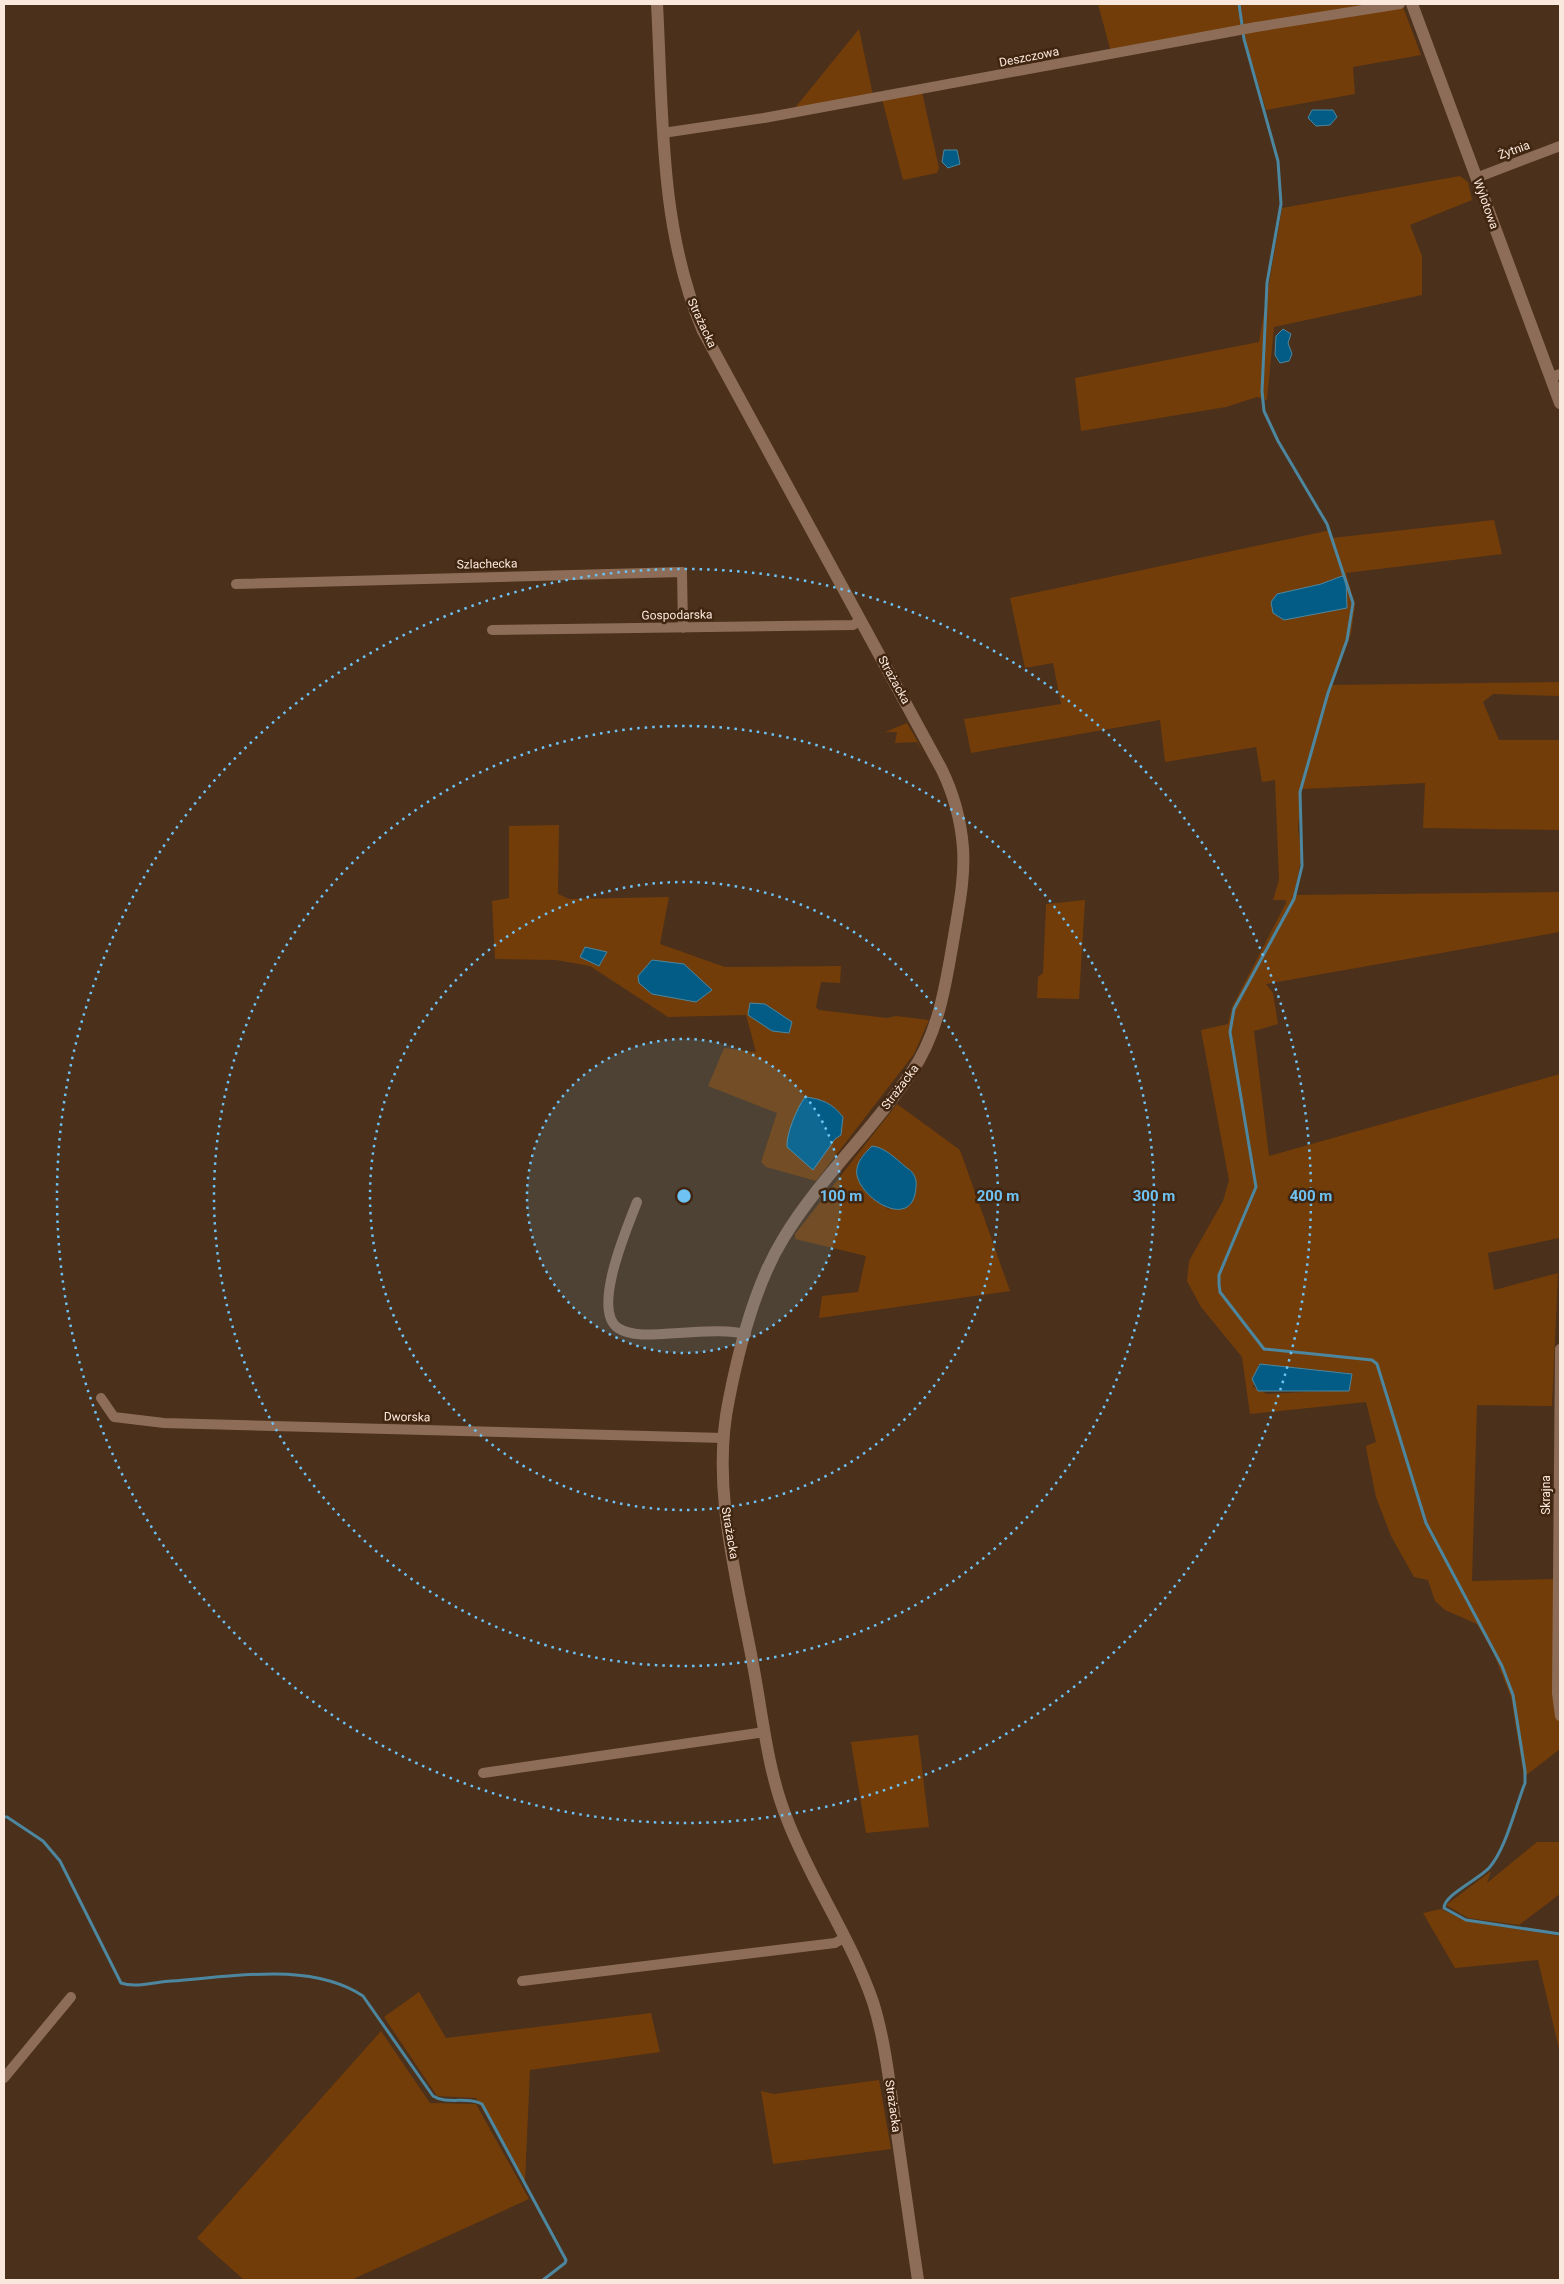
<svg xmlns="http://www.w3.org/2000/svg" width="1564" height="2284" font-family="Roboto,sans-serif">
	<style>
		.green { fill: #733d09; fill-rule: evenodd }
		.water { fill: #025c85; stroke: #4d869f }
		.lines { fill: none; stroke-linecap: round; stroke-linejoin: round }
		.stream { stroke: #4d869f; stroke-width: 3 }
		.street { stroke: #8d6d57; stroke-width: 10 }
		.secondary { stroke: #8d6d57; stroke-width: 12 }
		.ring { fill: none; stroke: #6fc2f4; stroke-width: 2.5; stroke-dasharray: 2.5 5 }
		.labels { text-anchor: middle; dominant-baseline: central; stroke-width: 5; stroke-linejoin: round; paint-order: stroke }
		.street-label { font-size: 12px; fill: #fbe8dc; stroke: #402611 }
		.centre { fill: #6fc2f4; stroke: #402611; stroke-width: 2.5 }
		.ring-label { font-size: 15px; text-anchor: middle; font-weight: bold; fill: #6fc2f4; stroke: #402611; stroke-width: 5; stroke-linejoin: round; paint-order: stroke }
	</style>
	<rect width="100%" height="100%" fill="#4b301b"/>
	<path class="green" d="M1098,4h304l19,51 -68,12 2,27 -89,16 -24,-81 -130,27z
		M859,29l15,71 -84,14z
		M922,92l17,76 -2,5 -34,7 -21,-81z
		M1460,176l8,6 4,18 -62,25 12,31v39l-148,32 -7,73 -10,-3 -31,10 -145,24 -6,-53 184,-36 23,-134z
		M1494,520l8,34 -156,19 9,32 -4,29 -22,51 231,-3v14l-67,-2 -10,8 16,38h61v90l-137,-2 2,-45 -123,6 -4,40 4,26 -8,40 266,-3v40l-294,52 7,9 5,31 -24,7 15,125 291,-82 -1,164 -71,15 6,37 64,-17 -6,133 -75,-1 -5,176 81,-2 6,5 1,165 -36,28 -13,-80 -17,-43 -17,-30 -32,-14 -10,-9 -7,-21 -14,-3 -23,-41 -15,-39 -9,-44 -1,-7 10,-4 -10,-40 -116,12 -8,-57 -41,-50 -14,-26 2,-20 34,-60 6,-21 -28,-150 27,-6 4,-17 54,-104 -1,-3h-12l6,-20 -4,-100 -13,2 -6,-35 -91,15 -5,-42 -189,33 -7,-34 97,-15 -8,-41 -28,5 -15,-70 321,-68 1,8zM1258,1365l92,8 -2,17 -81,4 -14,-7z
		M907,723l17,30 -7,-11 -22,1 2,-11h-12z
		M559,825l-1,69 11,5 100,-2 -9,47 65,23 116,-1 -1,17 -19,-1 -5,25 3,3 68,8 9,-2 33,4 -15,34 -98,127 -50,-14 -5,-5 16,-49 -69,-27 16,-38 32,4 -10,-37 -78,2 -78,-51 -34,-6 -61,-1 -3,-58 17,-3v-72zM805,1097c17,2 28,7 38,20l-2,18 -6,4 -22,31 -26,-23 4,-21z
		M1085,900l-6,99 -42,-1 1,-21 5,-4 3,-69z
		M897,1104l63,46 50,141 -191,27 3,-22 36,-4 8,-36 -71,-17v-5zM872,1146l8,2 10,7 -1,55 -20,-16 -9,-11v-25z
		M918,1735l11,92 -63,6 -15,-91z
		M1537,1842h23v52l-41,31 -51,-7 -22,-13 45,-34 -4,12z
		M1441,1909l25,12 94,15v117l-22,-93 -83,8 -32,-55z
		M419,1992l27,46 205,-25 9,39 -130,18 -5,111 -49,-83 -39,-2 -53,-79z
		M381,2031l49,72 46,1 53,95 -178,81h-107l-47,-42z
		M879,2080l12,69 -118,15 -12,-73 13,3z"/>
	<path class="water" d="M1312,110h21l4,7 -7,8 -14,1 -8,-8z
		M944,150h13l3,14 -12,4 -6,-6z
		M1283,329l8,5 -3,9 4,11 -3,7 -9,2 -5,-8 1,-19z
		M1342,576l4,4 1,28 -63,12 -11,-7 -2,-11 6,-8 44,-10z
		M585,947l22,5 -8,14 -19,-9z
		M652,960l32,4 28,26 -16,12 -44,-8 -13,-11 -1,-7z
		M750,1003l15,1 27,18 -3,11 -17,-2 -24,-16z
		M805,1097c17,2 27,6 38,20l-2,18 -6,4 -22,31 -26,-23c-1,-13 10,-39 18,-50z
		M872,1146c13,1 25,14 35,22 7,4 10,11 9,19 -3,49 -65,6 -59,-19 2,-9 8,-15 15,-22z
		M1260,1364l92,10 -3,17h-91l-6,-12z"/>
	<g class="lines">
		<path class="stream" d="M1239,4l5,35 34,122 3,43 -14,79 -5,108 2,20 14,30 49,83 26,79 -6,37 -19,53 -28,99 2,74 -8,33 -60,110 -4,23 26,155 -37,88v9l1,8 44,57 108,11 5,4 49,159 76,143 11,29 12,76v12c-10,25 -19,66 -36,85 -10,11 -45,27 -45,40l22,12 94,14
			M4,1817h3l36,24 17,20 61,122c14,5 35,-1 50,-2 60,-4 139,-20 192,15l70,100c14,9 34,0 49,8l84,156 -1,3 -22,17"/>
		<path class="street" d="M663,133l101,-15 492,-91 144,-23
			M1476,178l84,-32
			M1551,377l9,-3
			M236,584l446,-12 1,56
			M492,630l361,-5 8,-5
			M637,1202c-9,24 -46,108 -19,126 15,10 42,6 60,5 22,-1 46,-4 68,1
			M1560,1349l-3,344 3,23
			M101,1398l13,19 50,6 559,15
			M483,1773l282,-41
			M522,1981l313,-38 9,-5
			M4,2078l67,-81"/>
		<path class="secondary" d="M657,4c6,108 2,225 46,327l239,439c12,25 19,51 21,78 2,30 -4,58 -9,88 -8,47 -15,97 -43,137 -39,58 -92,106 -128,166 -27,44 -44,109 -54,160 -19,89 9,183 25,271 9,49 14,102 33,149 24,63 64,119 86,183 12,38 16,79 22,118 8,54 15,107 23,160
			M1412,4l148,399"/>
	</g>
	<circle cx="684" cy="1196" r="157" fill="#6fc2f4" fill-opacity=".12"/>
	<g class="ring">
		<circle cx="684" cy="1196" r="157"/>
		<circle cx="684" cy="1196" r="314"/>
		<circle cx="684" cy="1196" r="470"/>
		<circle cx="684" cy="1196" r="627"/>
	</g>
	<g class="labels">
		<g class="street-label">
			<text transform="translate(1029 57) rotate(-11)">Deszczowa</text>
			<text transform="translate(1514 150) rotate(-20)">Żytnia</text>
			<text transform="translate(1486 204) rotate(70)">Wylotowa</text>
			<text transform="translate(702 323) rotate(65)">Strażacka</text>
			<text transform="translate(487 564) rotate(-1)">Szlachecka</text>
			<text transform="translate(677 615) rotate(-1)">Gospodarska</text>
			<text transform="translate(894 680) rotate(61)">Strażacka</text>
			<text transform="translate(900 1087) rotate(-53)">Strażacka</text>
			<text transform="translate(407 1417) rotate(1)">Dworska</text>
			<text transform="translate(1546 1495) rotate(-90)">Skrajna</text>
			<text transform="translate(730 1533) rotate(80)">Strażacka</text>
			<text transform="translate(893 2106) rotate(82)">Strażacka</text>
		</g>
	</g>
	<circle cx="684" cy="1196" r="8" class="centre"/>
	<g class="ring-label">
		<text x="841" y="1201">100 m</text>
		<text x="998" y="1201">200 m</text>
		<text x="1154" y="1201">300 m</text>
		<text x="1311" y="1201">400 m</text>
	</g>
	<rect width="1564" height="2284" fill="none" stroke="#fbe8dc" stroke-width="10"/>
</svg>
